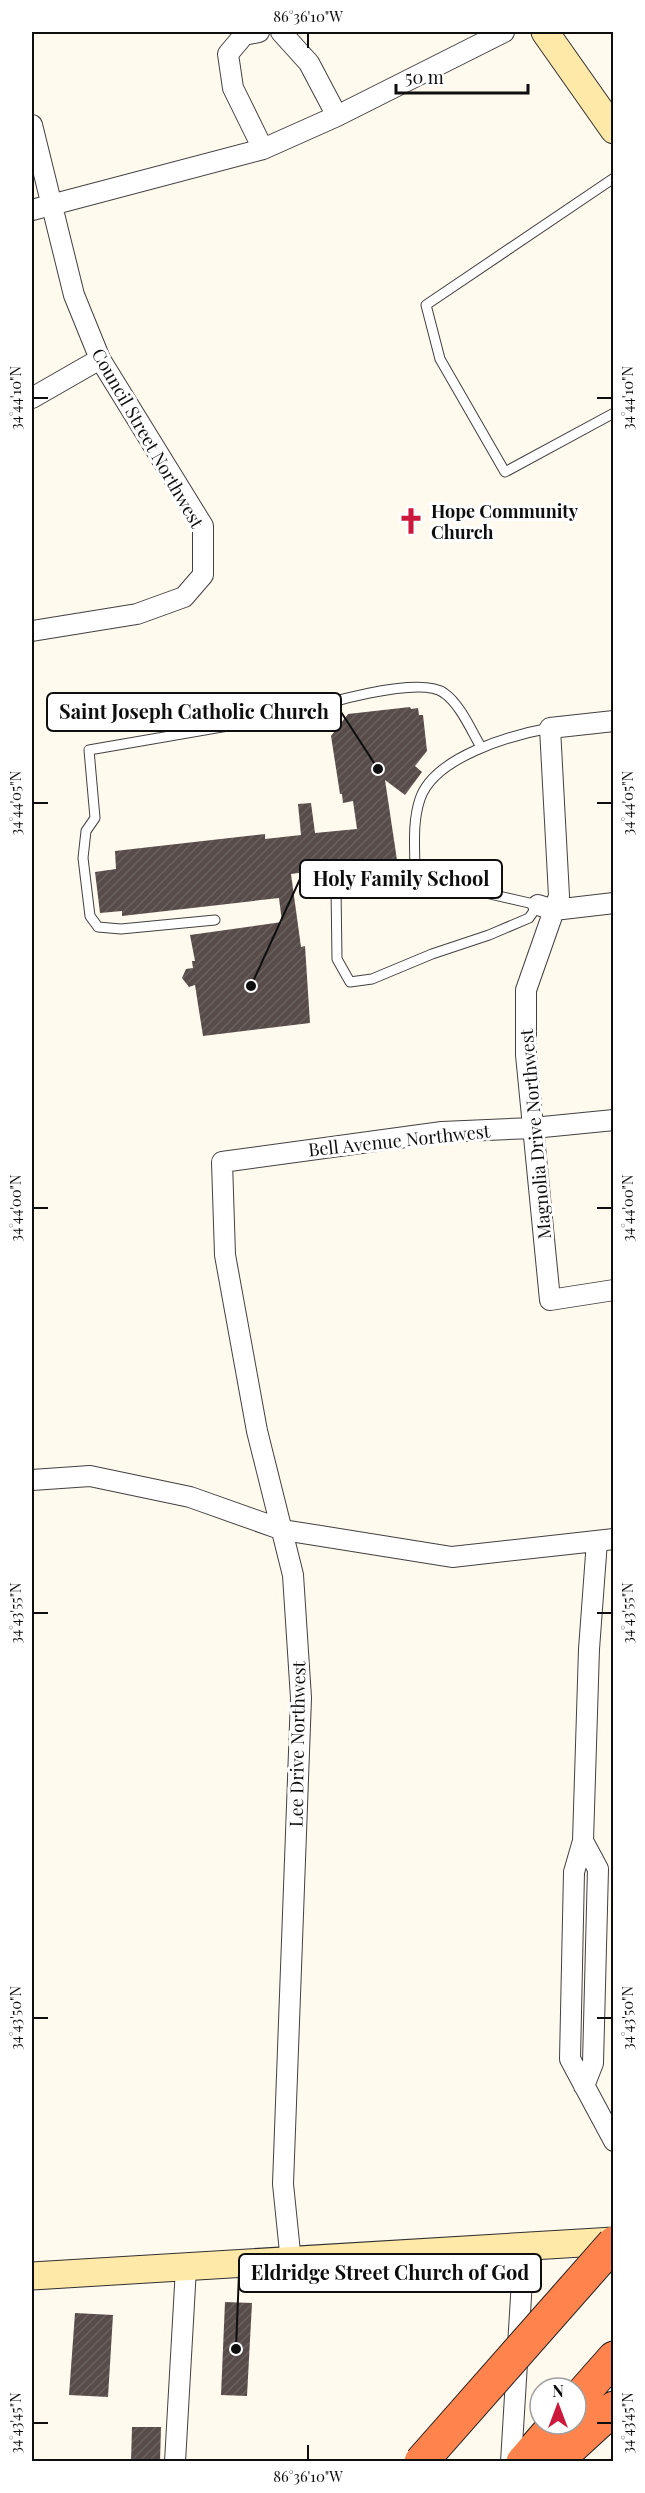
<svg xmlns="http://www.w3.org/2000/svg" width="645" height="2493" font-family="'Playfair Display',serif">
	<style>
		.building { fill: url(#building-hatch) }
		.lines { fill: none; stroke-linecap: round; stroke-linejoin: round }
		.lane-casing { stroke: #414141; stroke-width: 11 }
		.street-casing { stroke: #414141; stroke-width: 22 }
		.secondary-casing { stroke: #303030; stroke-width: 29 }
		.highway-casing { stroke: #1f1f1f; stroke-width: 35 }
		.lane { stroke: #fff; stroke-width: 9 }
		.street { stroke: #fff; stroke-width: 20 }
		.secondary { stroke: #ffe9a9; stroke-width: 27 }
		.highway { stroke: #ff834c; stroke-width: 33 }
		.highway-bridge-casing { stroke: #1f1f1f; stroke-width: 35; stroke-linecap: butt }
		.highway-bridge { stroke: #ff834c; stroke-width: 33 }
		.ticks { fill: none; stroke: #0e0e0e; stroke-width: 2 }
		.labels { text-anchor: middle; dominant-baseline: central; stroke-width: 6; stroke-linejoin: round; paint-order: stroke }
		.street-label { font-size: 18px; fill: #0e0e0e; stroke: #fff }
		.poi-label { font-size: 18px; font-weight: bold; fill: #0e0e0e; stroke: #fff; text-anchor: start }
		.leader { fill: none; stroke: #0e0e0e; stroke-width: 2 }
		.callout-dot { fill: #0e0e0e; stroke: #fff; stroke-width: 2 }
		.callout { fill: #fff; stroke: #0e0e0e; stroke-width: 2 }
		.callout-label { font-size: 20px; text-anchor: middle; font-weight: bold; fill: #0e0e0e }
		.neatline { fill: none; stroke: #0e0e0e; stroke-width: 2 }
		.ticks-label { font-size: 15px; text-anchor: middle; fill: #0e0e0e }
	</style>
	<defs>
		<pattern id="building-hatch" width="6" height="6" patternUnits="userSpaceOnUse" patternTransform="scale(1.5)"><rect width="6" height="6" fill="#574c49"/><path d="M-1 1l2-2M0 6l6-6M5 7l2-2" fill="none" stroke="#6a615f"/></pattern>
	</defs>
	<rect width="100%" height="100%" fill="#fff9ee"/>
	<path class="building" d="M410,707l1,2 7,-1 1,7h4l4,36 -12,15 7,6 -17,23 -20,-15 12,80 -106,14 10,73 4,-1 5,77 -107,13 -8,-51 -6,2 -7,-9 4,-9 7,-1 -1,-7h3l-5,-26 92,-13 -3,-24 -157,18v-5l-22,2 -5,-41 21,-3 -1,-18 150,-17v5l36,-4 -3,-31 13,-1 4,30 42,-4 -4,-28 -10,2 -1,-9h-2l-9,-58 17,-22z
		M225,2302l27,1 -5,93 -26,-1z
		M75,2313l38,2 -5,82 -39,-2z
		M132,2427h29l-1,35h-29z"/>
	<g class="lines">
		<defs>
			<path id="lane" d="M614,178l-188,127 14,54 65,113 109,-59
				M415,873l28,5 30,12 65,15 -9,13 -40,17 -57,19 -60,25 -22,3 -13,-23 -1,-71 36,-12z
				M415,873c0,-25 -3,-50 5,-74 14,-42 91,-64 130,-71
				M215,920l-94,9 -23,-2 -8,-11 -7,-58 3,-27 9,-13 -6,-68 202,-35c28,-11 129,-40 153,-22 16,11 27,37 37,54"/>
			<path id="street" d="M259,32l-15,3 -16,19 5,34 30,61
				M281,32l28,31 28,53
				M32,125l42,170 26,64 103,167v49l-19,22 -47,17 -105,17
				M32,210l231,-61 74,-33 167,-84
				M32,398l68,-39
				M614,721l-64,7 9,168 -33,94v65l24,245 64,-10
				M538,905l16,5 60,-7
				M32,1480l58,-4 100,21 93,33 169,27 162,-18
				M583,1841l-9,31 -4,187 44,82
				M584,2086l9,-23 5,-194 -15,-28 6,-192 8,-108
				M291,2262l-8,-78 18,-486 -8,-123 -36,-144 -32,-176 -3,-93 220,-30 91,-4 81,-8
				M175,2462l11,-194
				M511,2462l13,-215"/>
			<path id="secondary" d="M545,32l69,98
				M32,2276l582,-35"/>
			<path id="highway" d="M576,2401l38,-43
				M523,2462l33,-38
				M555,2462l59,-54"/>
		</defs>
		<use href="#lane" class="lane-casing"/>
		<use href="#street" class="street-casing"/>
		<use href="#secondary" class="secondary-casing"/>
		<use href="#highway" class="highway-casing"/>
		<use href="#lane" class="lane"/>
		<use href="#street" class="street"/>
		<use href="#secondary" class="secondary"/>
		<use href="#highway" class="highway"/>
		<defs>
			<path id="highway-bridge" d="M421,2462l193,-219"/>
		</defs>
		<use href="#highway-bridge" class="highway-bridge-casing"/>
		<use href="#highway-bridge" class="highway-bridge"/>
	</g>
	<path class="ticks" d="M308,33v15M33,398h15M597,398h15M33,803h15M597,803h15M33,1208h15M597,1208h15M33,1613h15M597,1613h15M33,2018h15M597,2018h15M33,2423h15M597,2423h15M308,2445v15"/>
	<defs>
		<symbol id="church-bare" viewBox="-9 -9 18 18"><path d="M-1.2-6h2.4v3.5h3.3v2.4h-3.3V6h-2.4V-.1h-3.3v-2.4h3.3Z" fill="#cc183b" stroke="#fff" stroke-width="2.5" paint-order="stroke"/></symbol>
	</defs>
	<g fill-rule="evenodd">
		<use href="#church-bare" x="392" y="502" width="38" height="38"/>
	</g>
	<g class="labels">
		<g class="street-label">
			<text transform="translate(148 438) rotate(60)">Council Street Northwest</text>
			<text transform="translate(535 1134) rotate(-95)">Magnolia Drive Northwest</text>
			<text transform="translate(399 1140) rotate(-6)">Bell Avenue Northwest</text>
			<text transform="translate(297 1744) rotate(-89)">Lee Drive Northwest</text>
		</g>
		<g class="poi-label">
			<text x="431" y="511">Hope Community<tspan x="431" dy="21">Church</tspan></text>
		</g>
	</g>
	<path class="leader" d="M378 769L341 712M251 986L300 879M236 2349L239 2273"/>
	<g class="callout-dot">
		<circle cx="378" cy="769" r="6"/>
		<circle cx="251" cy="986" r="6"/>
		<circle cx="236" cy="2349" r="6"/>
	</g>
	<g class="callout">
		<rect x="47" y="693" width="294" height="38" rx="6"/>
		<rect x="300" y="860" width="202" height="38" rx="6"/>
		<rect x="239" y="2254" width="302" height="38" rx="6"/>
	</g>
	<g class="callout-label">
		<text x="194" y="719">Saint Joseph Catholic Church</text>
		<text x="401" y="886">Holy Family School</text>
		<text x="390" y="2280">Eldridge Street Church of God</text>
	</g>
	<rect width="645" height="2493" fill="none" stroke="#ffffff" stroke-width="66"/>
	<g transform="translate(558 2406)"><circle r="28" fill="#ffffff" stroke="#9f9f9f" stroke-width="1.5"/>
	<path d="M0-4.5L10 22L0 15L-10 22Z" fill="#cc183b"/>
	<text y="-9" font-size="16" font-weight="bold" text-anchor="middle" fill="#0e0e0e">N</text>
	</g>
	<path d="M396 84v9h132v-9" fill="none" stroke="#0e0e0e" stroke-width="3"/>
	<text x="405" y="84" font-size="18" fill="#0e0e0e" stroke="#ffffff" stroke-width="4.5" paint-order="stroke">50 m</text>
	<rect x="33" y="33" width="579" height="2427" class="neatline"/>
	<g class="ticks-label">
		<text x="308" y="22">86°36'10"W</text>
		<text transform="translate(16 398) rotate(-90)" y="5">34°44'10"N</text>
		<text transform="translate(628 398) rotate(-90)" y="5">34°44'10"N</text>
		<text transform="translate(16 803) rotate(-90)" y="5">34°44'05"N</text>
		<text transform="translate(628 803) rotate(-90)" y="5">34°44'05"N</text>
		<text transform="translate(16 1208) rotate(-90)" y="5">34°44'00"N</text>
		<text transform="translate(628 1208) rotate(-90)" y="5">34°44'00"N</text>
		<text transform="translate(16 1613) rotate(-90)" y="5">34°43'55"N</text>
		<text transform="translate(628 1613) rotate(-90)" y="5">34°43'55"N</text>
		<text transform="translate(16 2018) rotate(-90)" y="5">34°43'50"N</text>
		<text transform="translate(628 2018) rotate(-90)" y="5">34°43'50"N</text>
		<text transform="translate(16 2423) rotate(-90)" y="5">34°43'45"N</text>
		<text transform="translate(628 2423) rotate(-90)" y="5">34°43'45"N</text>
		<text x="308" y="2482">86°36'10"W</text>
	</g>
</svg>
